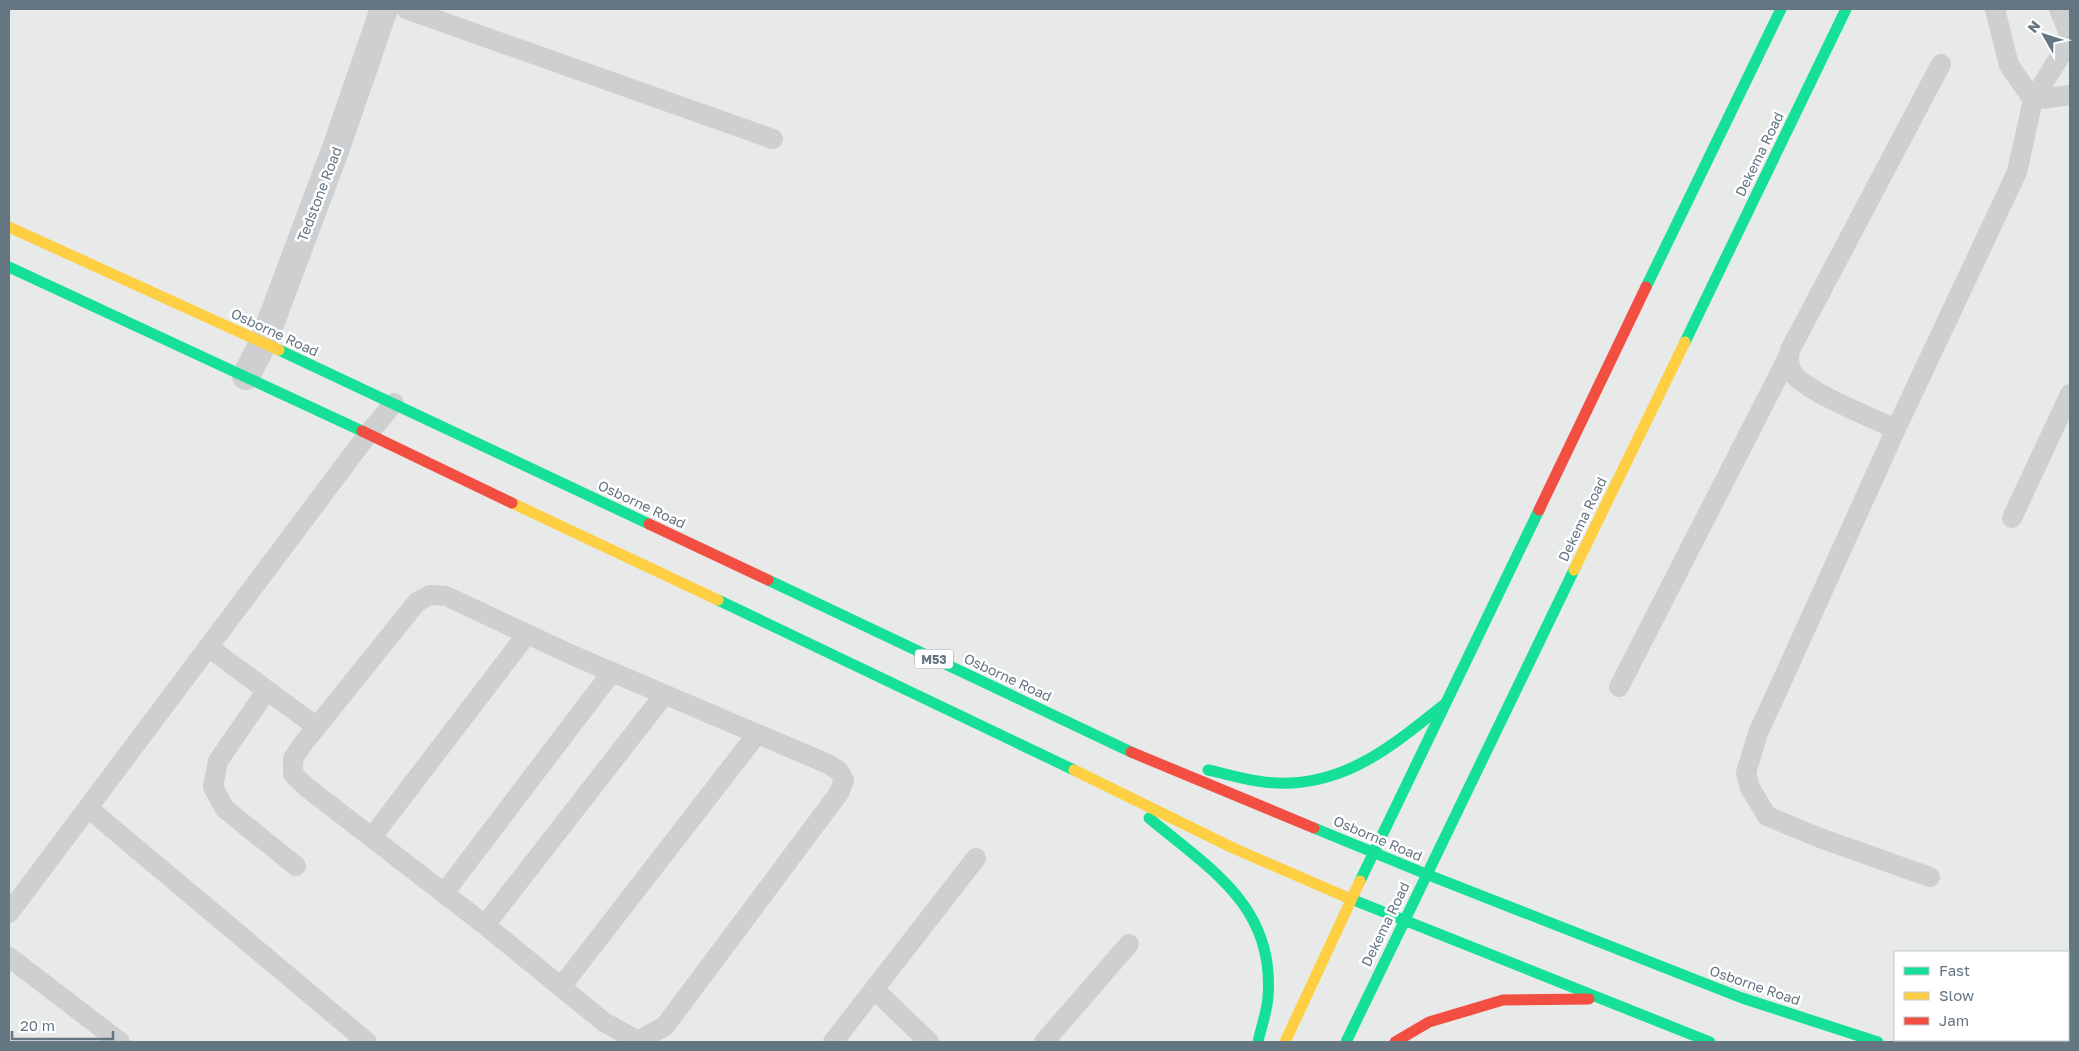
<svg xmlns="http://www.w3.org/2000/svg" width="2079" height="1051" font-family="'Golos Text',sans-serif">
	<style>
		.built { fill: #e8e9e9; fill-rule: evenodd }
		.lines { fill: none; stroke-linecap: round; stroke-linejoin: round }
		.lane { stroke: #cecfd0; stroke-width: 20 }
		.street { stroke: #cecfd0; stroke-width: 28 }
		.fast { stroke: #16e098; stroke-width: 11 }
		.slow { stroke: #ffcf43; stroke-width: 11 }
		.jam { stroke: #f24e42; stroke-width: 11 }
		.labels { text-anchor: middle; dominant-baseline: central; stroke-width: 5; stroke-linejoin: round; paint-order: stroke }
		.shield { fill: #fff; stroke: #939fa8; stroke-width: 1 }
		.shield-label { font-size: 12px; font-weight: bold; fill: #657683 }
		.street-label { font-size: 14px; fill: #657683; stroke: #fff }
	</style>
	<rect width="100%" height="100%" fill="#f9f9f9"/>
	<path class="built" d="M9,9h2061v1033h-2061zM1895,952h173v88h-173z"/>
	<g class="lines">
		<path class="lane" d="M406,9l367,130
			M1995,9l14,56 24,35
			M2059,9l11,27
			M2033,100l37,-5
			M1896,429c-24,-11 -90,-37 -103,-56 -4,-6 -5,-16 -3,-23l151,-286
			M2012,518l58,-124
			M430,595l16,1 126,59 256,109 11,7 5,9 -5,13 -174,233 -27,15 -34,-19 -119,-97 -180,-139 -12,-12v-15l9,-14 115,-143z
			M208,647l109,80
			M1619,687l169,-330
			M267,690l-49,71 -5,26 12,22 71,57
			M88,808l279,234
			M372,837l155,-203
			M1930,877l-110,-39 -53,-22 -17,-28 -4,-15 12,-40 23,-50 115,-254 121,-257 16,-72 37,-60
			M444,893l168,-221
			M9,913l359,-479 26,-31
			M485,925l179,-230
			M9,957l111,85
			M561,987l196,-253
			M874,989l55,53
			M833,1042l143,-184
			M1044,1042l85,-98"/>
		<path class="street" d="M246,376l17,-33 73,-195 48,-139"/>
		<path class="fast" d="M9,267l353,164
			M1646,287l135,-278
			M1685,342l161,-333
			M279,350l370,174
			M768,580l363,172
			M718,600l356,170
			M1208,770c19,4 37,10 56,12 76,9 127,-35 182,-79
			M1149,818c61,51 126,88 119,179 -1,15 -7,30 -10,45
			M1314,828l112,46 316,124 136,44
			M1360,881l179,-371
			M1346,897l364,145
			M1346,1042l228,-472"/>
		<path class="slow" d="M9,227l270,123
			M512,503l206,97
			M1574,570l111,-228
			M1074,770l159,78 113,49
			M1285,1042l75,-161"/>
		<path class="jam" d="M362,431l150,72
			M1539,510l107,-223
			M649,524l119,56
			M1131,752l183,76
			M1395,1042l34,-20 74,-22 86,-1"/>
	</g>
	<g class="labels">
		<rect class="shield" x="915" y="649.5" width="38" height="19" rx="4"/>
		<g class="shield-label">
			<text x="934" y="659">M53</text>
		</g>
		<g class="street-label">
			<text transform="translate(1759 154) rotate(-64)">Dekema Road</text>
			<text transform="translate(319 194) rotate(-69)">Tedstone Road</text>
			<text transform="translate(275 332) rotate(25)">Osborne Road</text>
			<text transform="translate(642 504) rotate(25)">Osborne Road</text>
			<text transform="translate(1582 519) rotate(-64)">Dekema Road</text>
			<text transform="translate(1008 677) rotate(25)">Osborne Road</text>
			<text transform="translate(1378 838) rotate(23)">Osborne Road</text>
			<text transform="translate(1385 924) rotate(-64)">Dekema Road</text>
			<text transform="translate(1755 985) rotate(19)">Osborne Road</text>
		</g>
	</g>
	<rect width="2079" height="1051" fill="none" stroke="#657683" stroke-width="20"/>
	<rect x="1894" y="951" width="175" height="90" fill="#ffffff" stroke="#c1c8cd"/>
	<rect x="1904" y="967" width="25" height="8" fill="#16e098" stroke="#c1c8cd"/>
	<text x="1939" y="976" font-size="15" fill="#657683">Fast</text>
	<rect x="1904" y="992" width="25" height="8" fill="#ffcf43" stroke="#c1c8cd"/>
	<text x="1939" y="1001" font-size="15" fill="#657683">Slow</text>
	<rect x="1904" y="1017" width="25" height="8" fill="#f24e42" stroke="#c1c8cd"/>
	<text x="1939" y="1026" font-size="15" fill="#657683">Jam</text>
	<g transform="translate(2044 35) rotate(309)" stroke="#ffffff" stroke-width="4" paint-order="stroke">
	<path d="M0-4L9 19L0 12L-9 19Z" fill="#657683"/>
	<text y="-8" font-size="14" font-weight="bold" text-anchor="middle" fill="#657683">N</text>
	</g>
	<path d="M12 1031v8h101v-8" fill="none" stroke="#657683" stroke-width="2.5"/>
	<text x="20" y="1031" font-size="15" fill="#657683" stroke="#ffffff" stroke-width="4" paint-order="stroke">20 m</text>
</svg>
